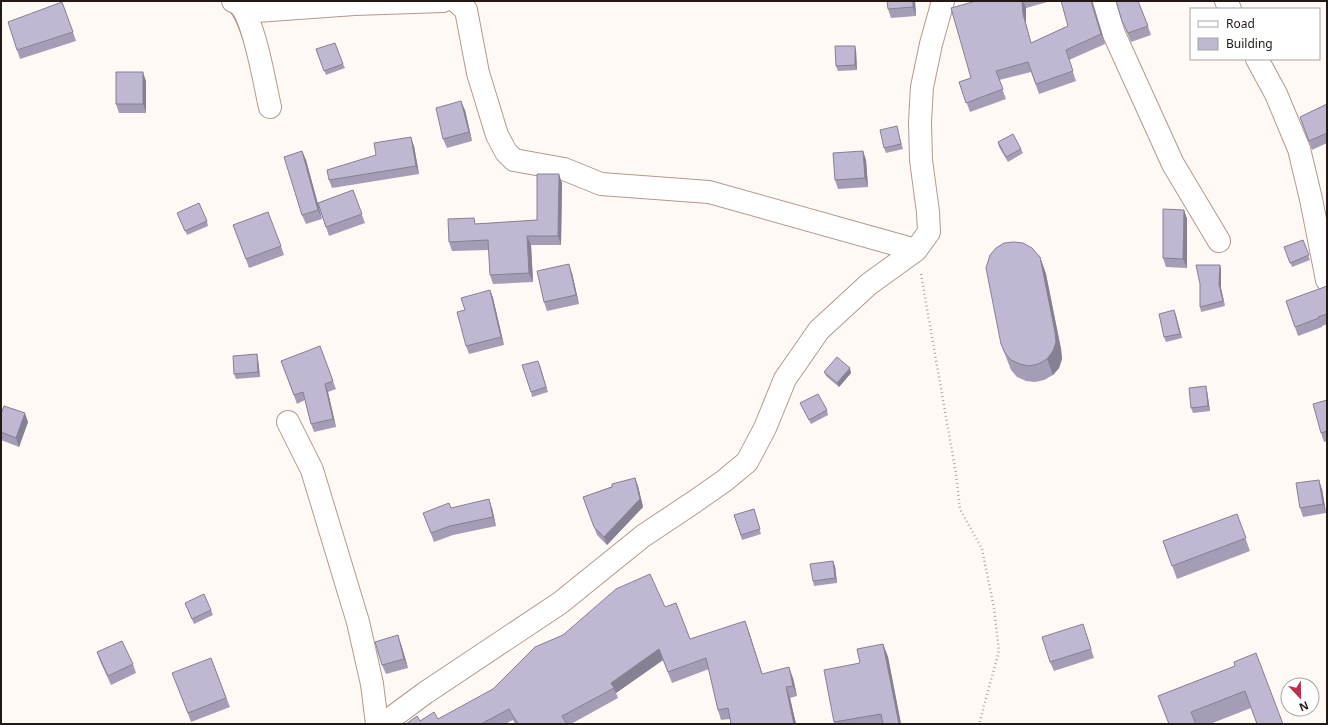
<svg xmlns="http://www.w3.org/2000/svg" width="1328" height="725" font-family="'Noto Sans',sans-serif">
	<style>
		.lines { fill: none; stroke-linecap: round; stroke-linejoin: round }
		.minor-casing { stroke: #b4988b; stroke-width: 24 }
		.path { stroke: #afa7a4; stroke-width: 2.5; stroke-dasharray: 1 3; stroke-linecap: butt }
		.minor { stroke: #fff; stroke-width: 22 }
		.wall { fill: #a59db5 }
		.shaded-wall { fill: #868093 }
		.building { fill: #c0b7d2; stroke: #868093 }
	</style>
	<rect width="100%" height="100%" fill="#fff9f6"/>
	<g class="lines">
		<defs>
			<path id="minor" d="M233,1c20,5 32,86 37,106
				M456,1l10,9 12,63 19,62 9,17 8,8 50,9 37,15 108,8 207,58
				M1104,1l10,33 59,130 46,77
				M1226,1l4,8
				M245,12l109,-8 89,-3
				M1257,59l19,35 23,55 12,50 16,81
				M288,422l24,48 46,152 14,62 5,40
				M383,724l42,-31 135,-90 83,-67 51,-34 30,-21 23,-19 18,-34 20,-49 34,-49 50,-46 47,-34 13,-18 -1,-20 -7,-52 -1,-38 2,-35 9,-43 12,-43"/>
		</defs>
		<use href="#minor" class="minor-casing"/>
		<path class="path" d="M921,274l35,200 4,35 22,40 12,59 5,43 -20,73"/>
		<use href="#minor" class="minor"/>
	</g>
	<path class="wall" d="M915,1l1,15 -25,2 -3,-9z
		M976,1h75l-25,7v16l5,19 37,-17 24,-25 13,43 -36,16 7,21 -37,13 -8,-22 -32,8 7,19 -36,13 -11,-30 12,-4z
		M1116,1l32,25 3,9 -20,7 -5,-12z
		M73,32l3,9 -56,18 -3,-9z
		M316,49l27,15 2,4 -19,7z
		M856,50l1,20 -19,1 -2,-5z
		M146,81v32h-27l-3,-9z
		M1327,104v39l-15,7 -12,-33z
		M465,110l7,31 -25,7 -4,-9z
		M898,131l5,18 -17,4 -2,-5z
		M998,142l23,7 2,4 -15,9 -9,-15z
		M414,146l5,28 -87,14 -3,-8z
		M302,151l4,9 16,59 -16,5 -4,-9z
		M863,151l3,9 2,27 -30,2 -3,-9z
		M562,183l-1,62h-30l2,37 -40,2 -3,-9 -1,-25 -37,1 -3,-9 27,-18 61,-4z
		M353,190l12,33 -36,13 -11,-33z
		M1184,210l3,9v49l-21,-1 -3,-9z
		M177,213l30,8 1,5 -21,9z
		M233,225l48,21 3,9 -35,13z
		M1303,240l7,20 -18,7 -8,-20z
		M1040,257l6,17 15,75 1,10 -3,9 -6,7 -9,5 -9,2 -9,-1 -9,-4 -6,-7 -10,-26z
		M1220,265l1,5v18l4,18 -24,6 -1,-5z
		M572,273l7,31 -32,7 -3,-9z
		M1327,286v38l-5,2v1l-24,9 -12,-35z
		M490,290l3,8 11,47 -35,9 -3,-8 -1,-36z
		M1174,310l8,28 -16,4 -2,-5z
		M320,346l16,43 -8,3 8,35 -22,5 -3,-8 -6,-24 -8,4 -16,-43z
		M257,354l1,5 2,18 -24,2 -2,-5z
		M540,365l8,27 -16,5 -1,-5z
		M824,372l27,1 -12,14 -13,-11z
		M1207,391l3,20 -17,2 -2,-5z
		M1327,400v41l-3,1 -3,-9z
		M800,403l27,7 1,5 -17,9z
		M1,414l27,8 -9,25 -18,-7z
		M635,478l3,8 5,21 -36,38 -10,-10 -14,-38z
		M1322,489l4,24 -23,4 -3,-9z
		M492,508l4,18 -43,9 -19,7 -11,-29z
		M754,509l7,25 -19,6 -8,-25z
		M1237,514l13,37 -73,28 -14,-38z
		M835,566l2,17 -23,3 -1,-5z
		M185,603l26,7 2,5 -19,9z
		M665,607l25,32 59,-7 13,42 31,4 4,18 -7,2 6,26h-65l-1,-5 -9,1 -3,-10 -9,-41 -37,14 -9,-23 -47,33 2,5 -47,26h-56l-2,-4 -8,4h-99l14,-3 18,-2z
		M1086,633l8,25 -40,13 -4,-9z
		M401,644l7,24 -22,6 -4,-9z
		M883,644l5,13 13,67h-66l-1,-2 26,-59z
		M97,652l36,12 3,9 -25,12 -11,-24z
		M211,658l19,49 -39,15 -15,-40z
		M1235,666l48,58h-26l-6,-16 -41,16h-41l-11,-28z"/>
	<path class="shaded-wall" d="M913,1h2l1,15 -3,-9z
		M1022,1h1l3,7v16l8,29 -3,-10 -8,-29z
		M1091,1h1l13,43 -4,-10z
		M855,46l1,4 1,20 -2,-5z
		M143,72l3,9v32l-3,-9z
		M461,101l4,9 7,31 -3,-9z
		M411,137l3,9 5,28 -3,-8z
		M302,151l4,9 16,59 -4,-9z
		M863,151l3,9 2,27 -3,-9z
		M559,174l3,9 -1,62 -3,-9z
		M1184,210l3,9v49l-4,-9z
		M527,236l4,9 2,37 -4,-9z
		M1040,257l6,17 15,75 1,10 -3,9 -6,7 -6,-16z
		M569,264l3,9 7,31 -3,-9z
		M1220,265l1,5v18l4,18 -6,-22z
		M490,290l3,8 11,47 -3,-8z
		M1174,310l2,5 6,23 -2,-4z
		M257,354l1,5 2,18 -2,-5z
		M850,368l1,5 -12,14 -2,-4z
		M325,384l3,8 8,35 -3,-8z
		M1206,386l1,5 3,20 -2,-5z
		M25,413l3,9 -9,25 -3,-9z
		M635,478l3,8 5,21 -36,38 -3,-8z
		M1319,480l3,9 4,24 -3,-9z
		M489,499l3,9 4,18 -3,-9z
		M833,561l2,5 2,17 -2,-5z
		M745,621l4,11 17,53 -4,-11z
		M398,635l3,9 7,24 -4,-9z
		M883,644l5,13 13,67h-2z
		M659,649l4,11 -47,33 -5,-10z
		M789,667l4,11 4,18 -4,-10z
		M786,687l4,11 6,26h-2z"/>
	<path class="building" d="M887,1h26v6l-25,2z
		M976,1h46l1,13 8,29 37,-17 -7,-25h30l10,33 -35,16 7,21 -37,13 -8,-22 -32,9 7,18 -37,14 -7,-21 12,-4 -20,-70z
		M1116,1h22l10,25 -20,7 -6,-12z
		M62,2l11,30 -56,18 -9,-28z
		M335,43l8,21 -19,7 -8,-22z
		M835,46h20v19l-19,1z
		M116,72h27v32h-27z
		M461,101l8,31 -26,7 -7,-31z
		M1327,104v29l-18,8 -9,-24z
		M897,126l4,18 -17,4 -4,-18z
		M1013,134l8,15 -15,8 -8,-15z
		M411,137l5,29 -87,14 -2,-10 49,-15 -2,-12z
		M302,151l16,59 -16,5 -18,-58z
		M863,151l2,27 -30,2 -2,-27z
		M537,174h22l-1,62h-31l2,37 -39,2 -2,-35 -39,2 -1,-23 26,-1 1,6 62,-4z
		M353,190l9,24 -36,13 -8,-24z
		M199,203l8,18 -22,10 -8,-18z
		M1163,209l21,1 -1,49 -20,-1z
		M268,212l13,34 -35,13 -13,-34z
		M1303,240l6,15 -19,8 -6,-16z
		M1014,242l9,1 9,5 8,9 15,75 1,10 -3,9 -6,8 -9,5 -9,2 -9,-2 -9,-4 -6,-7 -4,-9 -15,-76 4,-13 6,-7 8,-5z
		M569,264l7,31 -32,7 -7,-31z
		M1196,265h24l-1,19 4,17 -23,6v-23z
		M1327,286v28l-9,3 1,1 -24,9 -9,-26z
		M490,290l11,47 -35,9 -9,-34 8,-2 -4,-12z
		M1174,310l6,24 -16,3 -5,-23z
		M320,346l13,35 -8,3 8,35 -22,5 -8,-32 -9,3 -13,-34z
		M257,354l1,18 -24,2 -1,-18z
		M837,357l13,11 -13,15 -13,-11z
		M538,361l8,26 -15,5 -9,-27z
		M1206,386l2,20 -17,2 -2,-20z
		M818,394l9,16 -18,10 -9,-17z
		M1327,400v31l-6,2 -8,-29z
		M4,406l21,7 -9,25 -15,-6v-18z
		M635,478l5,21 -36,38 -10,-10 -11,-30 29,-10v-3z
		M1319,480l4,24 -23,4 -4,-25z
		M489,499l4,18 -43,9 -19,7 -8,-20 26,-10 2,5z
		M754,509l6,20 -19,6 -7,-20z
		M1237,514l9,24 -74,28 -9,-25z
		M833,561l2,17 -22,3 -3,-17z
		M650,574l15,33 11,-4 14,36 55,-18 17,53 27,-7 4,19 -7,1 8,37h-63l-3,-16 -10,2 -12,-52 -38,14 -9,-23 -48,34 3,5 -52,28 4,7 -3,1h-45l-9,-15 -28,15h-75l11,-8 3,5 14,-9 4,7 55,-30 42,-42 28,-12 53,-46z
		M204,594l7,16 -19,9 -7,-16z
		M1083,624l8,25 -41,13 -8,-25z
		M398,635l6,24 -22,6 -7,-23z
		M122,641l11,23 -25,12 -11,-24z
		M883,644l16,80h-16l-2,-10 -47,8 -10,-52 36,-7 -3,-14z
		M1256,653l27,71h-26l-12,-33 -54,21 5,12h-27l-11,-28 77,-30 -1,-4z
		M211,658l15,40 -38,15 -16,-40z"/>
	<rect width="1328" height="725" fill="none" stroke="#231814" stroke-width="4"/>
	<rect x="1190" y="8" width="130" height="52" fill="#ffffff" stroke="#a7a3a1"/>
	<rect x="1198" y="21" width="20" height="6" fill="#ffffff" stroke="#a7a3a1"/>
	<text x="1226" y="28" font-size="12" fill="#231814">Road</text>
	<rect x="1198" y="38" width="20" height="12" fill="#c0b7d2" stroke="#a7a3a1"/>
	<text x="1226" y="48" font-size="12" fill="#231814">Building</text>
	<g transform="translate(1300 697) rotate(158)"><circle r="19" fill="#ffffff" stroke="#a7a3a1"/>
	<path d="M0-3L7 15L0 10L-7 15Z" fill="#be2e50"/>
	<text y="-6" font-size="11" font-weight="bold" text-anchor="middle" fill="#231814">N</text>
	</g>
</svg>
